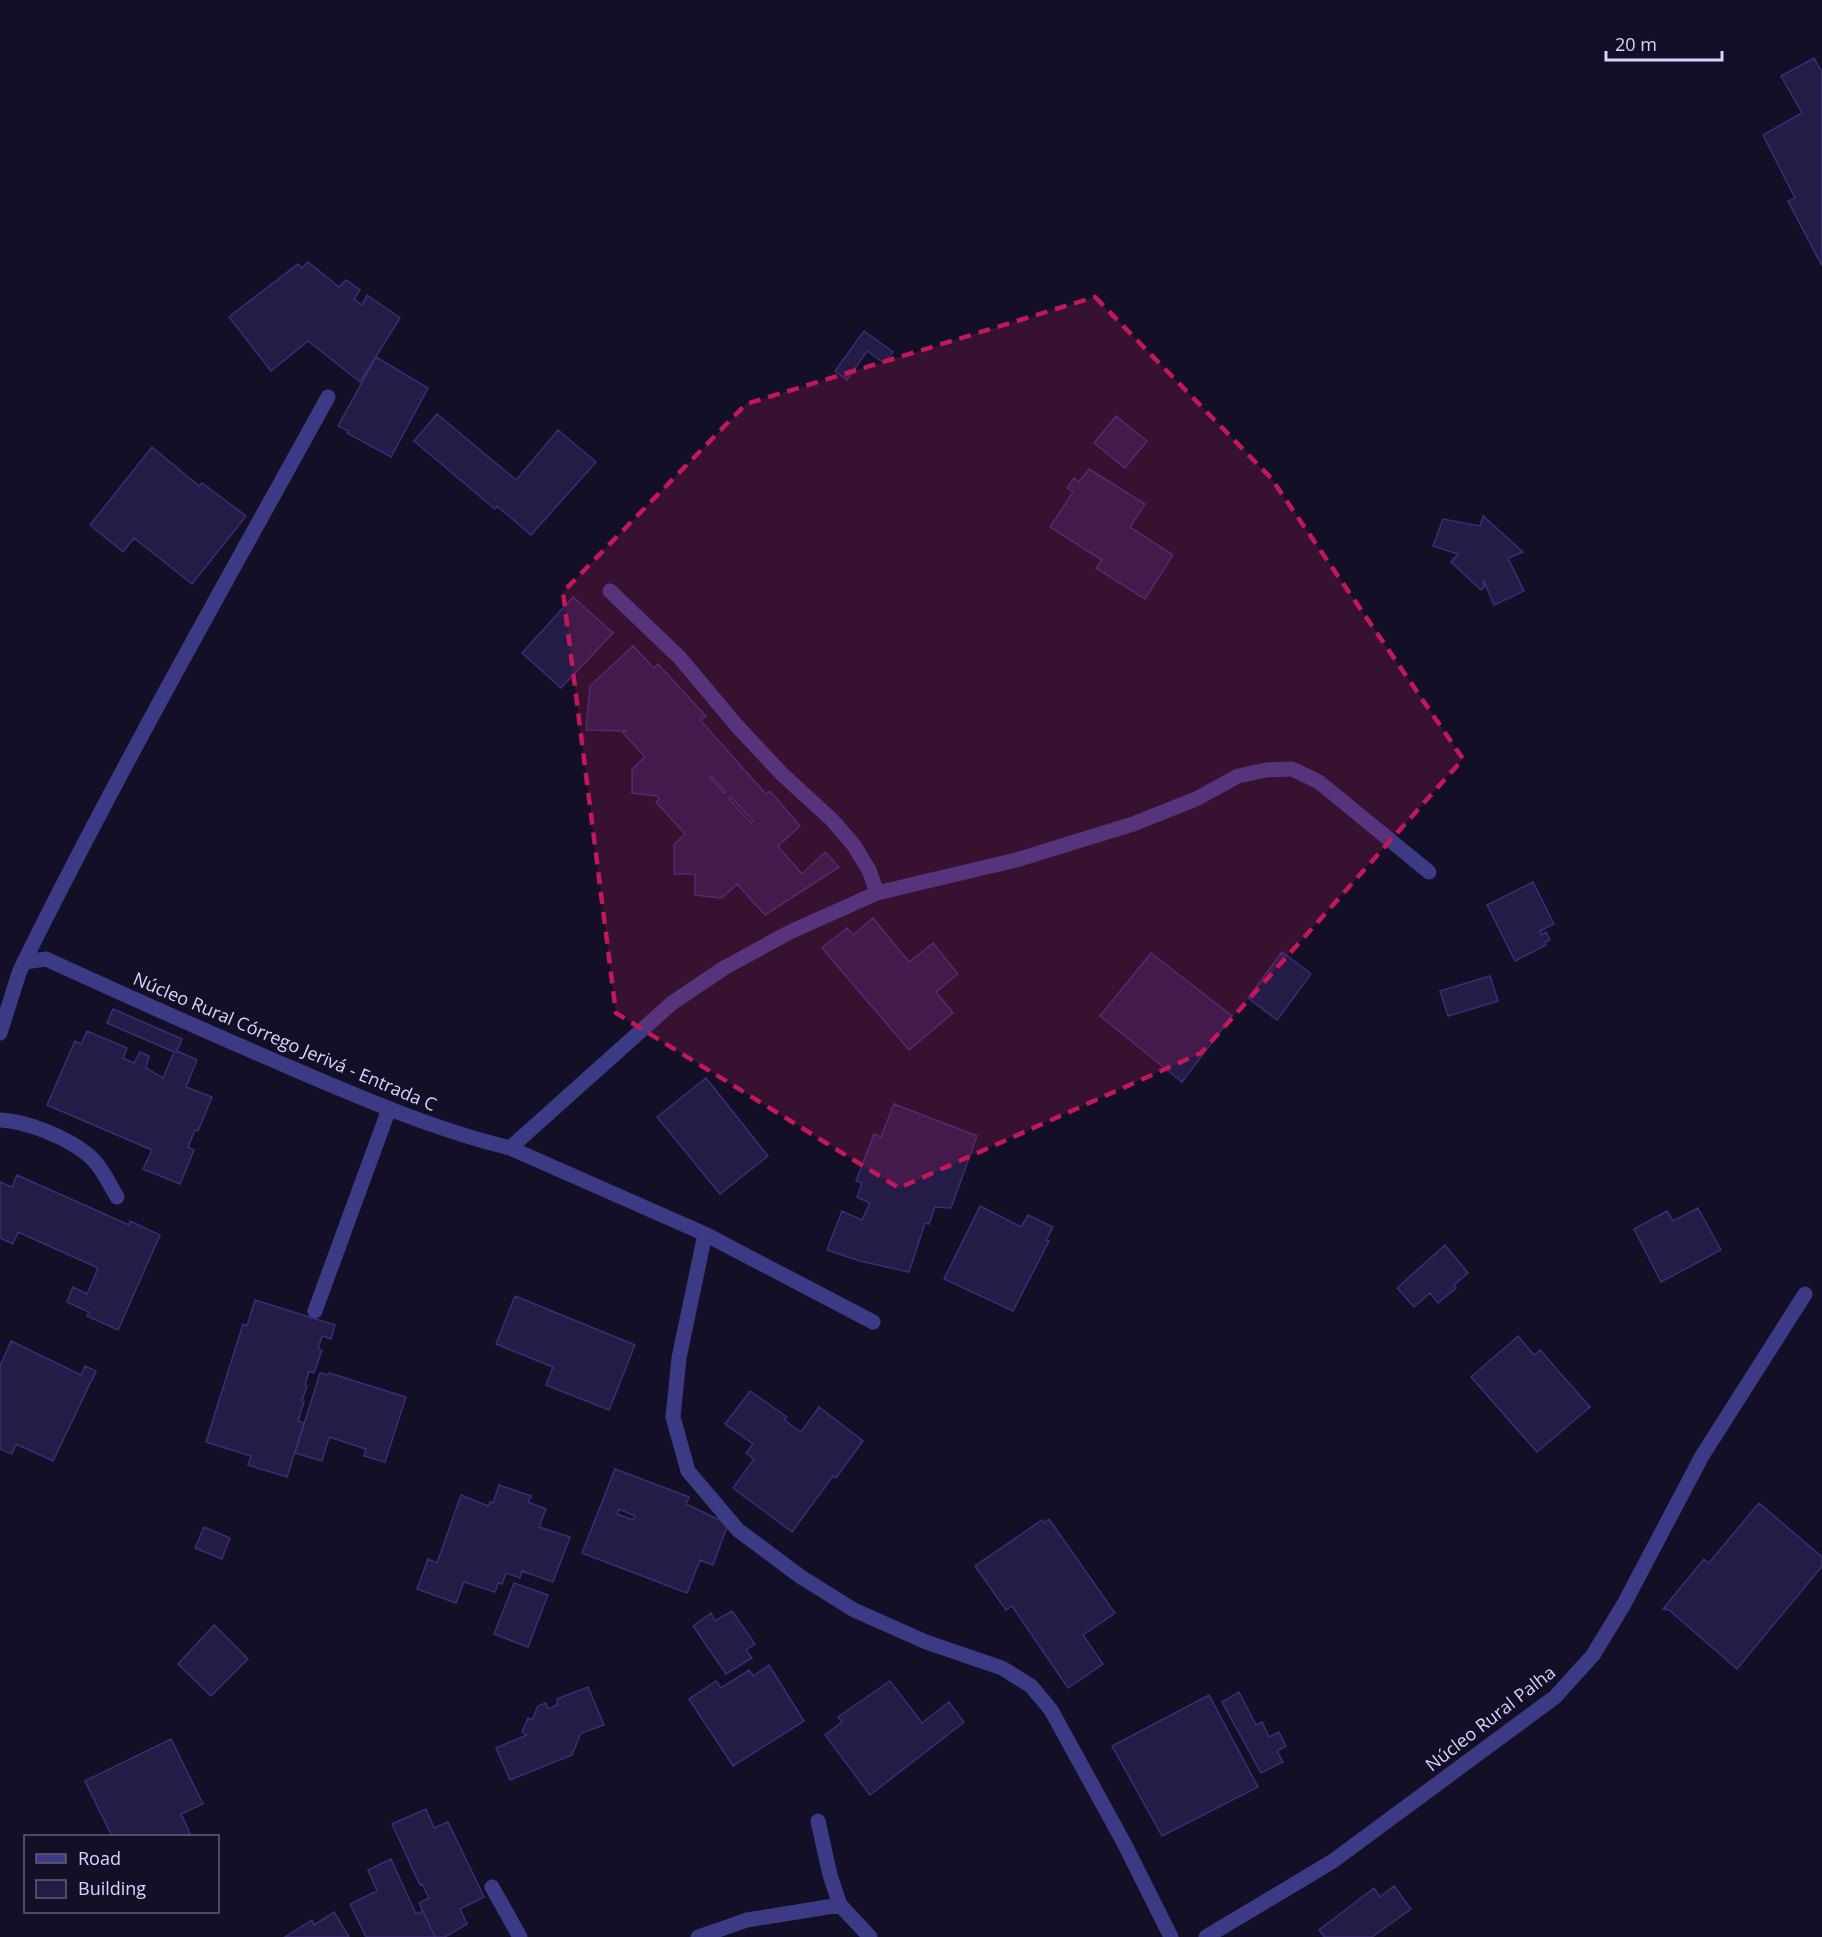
<svg xmlns="http://www.w3.org/2000/svg" width="1822" height="1937" font-family="'Open Sans',sans-serif">
	<style>
		.building { fill: #241b47; stroke: #3b2d73; stroke-width: 1.5; fill-rule: evenodd }
		.lines { fill: none; stroke-linecap: round; stroke-linejoin: round }
		.service { stroke: #3d3a85; stroke-width: 15 }
		.minor { stroke: #3d3a85; stroke-width: 15 }
		.marked { fill: #c2185b; fill-opacity: 0.2; stroke: #c2185b; stroke-width: 4.5; stroke-dasharray: 12 8; stroke-linejoin: round }
		.labels { text-anchor: middle; dominant-baseline: central; stroke-width: 4.5; stroke-linejoin: round; paint-order: stroke }
		.street-label { font-size: 18px; fill: #d9d4ff; stroke: #130f26 }
	</style>
	<rect width="100%" height="100%" fill="#130f26"/>
	<path class="building" d="M1814,58l8,14v194l-34,-65 7,-3 -32,-63 39,-22 -21,-37z
		M308,262l31,25 7,-7 14,10 -6,9 8,6 5,-10 33,23 -40,64 -52,-41 -37,30 -42,-54 69,-53 4,4z
		M864,331l29,21 -9,11 -17,-12 -20,29 -12,-9z
		M376,357l52,31 -37,69 -44,-24 1,-2 -10,-5z
		M437,414l79,66 42,-50 38,32 -65,73 -34,-29 -2,3 -81,-68z
		M1116,416l31,25 -22,27 -31,-25z
		M152,447l47,39 3,-3 44,33 -54,68 -58,-46 -11,14 -33,-27z
		M1089,469l56,35 -15,23 43,28 -28,44 -49,-31 6,-8 -52,-33 23,-35 -6,-4 7,-10 5,4z
		M1483,516l40,36 -15,6 16,33 -30,14 -10,-24 -1,2 2,3 -4,4 -30,-28 7,-8 -25,-8 10,-27 37,7z
		M573,597l40,36 -52,55 -39,-35z
		M633,646l21,22 4,-4 48,52 -6,4 66,74 4,-3 30,35 -22,20 24,28 23,-22 14,15 -74,48 -28,-31 -15,14 -27,-3v-21h-21v-29l11,-11 -29,-32 3,-3 -2,-3 -25,-3v-24l13,-12 -22,-24 3,-2 -40,-1 4,-44zM712,777l14,15 -2,1 -14,-15zM731,797l22,24 -2,2 -22,-24z
		M1533,882l21,42 -14,7 1,4 5,-3 4,8 -5,2 1,3 -31,16 -28,-56z
		M873,918l36,44 24,-19 25,31 -22,18 17,21 -44,37 -87,-102 25,-20 6,7z
		M1282,952l29,22 -34,46 -29,-22z
		M1151,953l81,63 -50,66 -82,-66z
		M1490,976l8,25 -50,15 -8,-25z
		M113,1009l69,30 -5,12 20,9 -11,27 26,10 -14,34 -3,-1 -7,17 6,3 -14,34 -37,-15 9,-19 -105,-45 28,-64 6,3 6,-13 40,17 -4,10 11,5 6,-11 9,4 -3,12 17,10 11,-26 -67,-29z
		M706,1078l62,78 -48,38 -63,-77z
		M894,1104l83,32 -26,72 -16,-1 -6,17 -4,-1 -16,49 -49,-11 -33,-11 15,-39 20,9 8,-17 -13,-6 5,-14 -6,-2 18,-47 7,3z
		M17,1175l112,50 1,-4 30,14 -42,95 -31,-14 2,-4 -22,-10 6,-15 14,7 11,-26 -80,-36 -5,12 -13,-6v-56l12,5z
		M980,1206l41,21 7,-12 25,12 -7,13 3,1 -36,70 -69,-32z
		M1698,1208l23,42 -60,32 -27,-53 33,-18 6,10z
		M1445,1245l23,28 -14,12 2,3 -18,15 -8,-10 -16,14 -17,-19z
		M515,1296l120,49 -26,65 -63,-25 7,-18 -57,-23z
		M255,1300l80,25 -4,14 -9,-3 -4,13 4,1 -8,23 -5,-2 -4,14 2,1 -5,15 2,1 -6,19 6,2 -17,54 -39,-12 3,-9 -45,-14 37,-118 4,2z
		M1518,1336l16,19 6,-5 50,57 -53,45 -66,-75z
		M11,1341l70,34 4,-9 11,5 -43,90 -37,-17 -4,10 -12,-5v-83z
		M320,1373l8,2 1,-2 77,24 -21,65 -21,-6 2,-7 -37,-12 -7,24 -27,-8z
		M750,1391l37,26 -3,3 17,12 18,-25 44,34 -27,37 -3,-2 -41,56 -59,-44 21,-29 -8,-6 7,-9 -28,-20z
		M615,1469l74,28 -3,7 42,20 -15,41 -13,-5 -13,33 -105,-40zM619,1509l16,7 -2,4 -16,-6z
		M499,1485l32,11 -3,6 18,7 -7,18 31,10 -17,45 -31,-11 -2,7 -14,-5 -4,11 -4,-1 -3,9 -31,-10 -8,21 -39,-14 11,-30 9,4 24,-68 27,11 2,-4 3,1z
		M1759,1503l63,54v9l-85,103 -68,-59 -6,-1 41,-50 5,4z
		M1049,1519l66,94 -32,22 20,29 -35,24 -56,-82 -6,4 -31,-44 67,-46 2,3z
		M204,1527l26,11 -8,21 -27,-11z
		M514,1583l34,12 -20,52 -34,-13z
		M732,1611l23,33 -9,6 6,8 -26,16 -33,-48 18,-13 4,8z
		M214,1625l34,34 -37,37 -33,-32z
		M769,1665l35,56 -71,45 -44,-67 27,-18 5,7 28,-18 4,6z
		M890,1681l32,42 27,-21 15,20 -94,73 -45,-60 17,-13 -4,-5z
		M588,1687l16,38 -23,8 -9,22 -62,25 -14,-32 31,-13 -5,-3 6,-14 4,2 6,-14 8,-3 2,6 9,-4v-6z
		M1239,1692l17,33 6,-3 7,15 10,-5 7,14 -9,5 6,11 -22,11 -39,-71z
		M1209,1695l49,92 -96,49 -50,-90z
		M171,1739l32,65 -22,10 9,19 -7,3h-71l-27,-55z
		M426,1809l8,19 14,-6 36,75 -24,12 7,15 -22,13h-10l-16,-34 10,-5 -7,-14 -2,1 -28,-61z
		M391,1859l25,55 7,-3 12,26h-69l-16,-33 27,-13 -9,-21z
		M1394,1886l17,23 -39,28h-48l-5,-7 55,-42 6,9z
		M334,1912l15,25h-64l27,-17 2,5z"/>
	<g class="lines">
		<path class="service" d="M0,1120c26,1 66,17 87,34 13,10 22,29 30,43
			M315,1311l74,-202"/>
		<path class="minor" d="M877,893l139,-33 117,-36 63,-25 42,-23 28,-6 26,-1 27,13 110,90
			M24,962c95,-192 201,-378 304,-565
			M0,1033l19,-60 5,-11 22,-3c83,38 166,75 250,111 70,30 140,60 214,78l162,-145 52,-35 66,-36 87,-39 -8,-23 -16,-26 -21,-24 -50,-46 -45,-48 -57,-68 -70,-67
			M510,1148l195,86 168,88
			M705,1234l-26,124 -6,59 15,54 50,59 63,47 53,33 72,32 76,26 29,18 20,24 73,133 47,94
			M818,1821l12,54 10,30
			M492,1887l28,50
			M698,1937l49,-17 93,-15 30,32
			M1206,1937l127,-76 222,-164 38,-42 31,-51 78,-148 103,-162"/>
	</g>
	<path class="marked" d="M1095,297l176,181 192,281 -262,294 -302,135 -283,-175 -53,-421 183,-188z"/>
	<g class="labels">
		<g class="street-label">
			<text transform="translate(285 1041) rotate(23)">Núcleo Rural Córrego Jerivá - Entrada C</text>
			<text transform="translate(1490 1718) rotate(-38)">Núcleo Rural Palha</text>
		</g>
	</g>
	<rect x="24" y="1835" width="195" height="78" fill="#130f26" stroke="#625e7d" stroke-width="1.5"/>
	<rect x="36" y="1854" width="30" height="9" fill="#3d3a85" stroke="#625e7d" stroke-width="1.5"/>
	<text x="78" y="1865" font-size="18" fill="#d9d4ff">Road</text>
	<rect x="36" y="1880" width="30" height="18" fill="#241b47" stroke="#625e7d" stroke-width="1.5"/>
	<text x="78" y="1895" font-size="18" fill="#d9d4ff">Building</text>
	<path d="M1606 51v9h116v-9" fill="none" stroke="#d9d4ff" stroke-width="3"/>
	<text x="1615" y="51" font-size="18" fill="#d9d4ff" stroke="#130f26" stroke-width="4.5" paint-order="stroke">20 m</text>
</svg>
